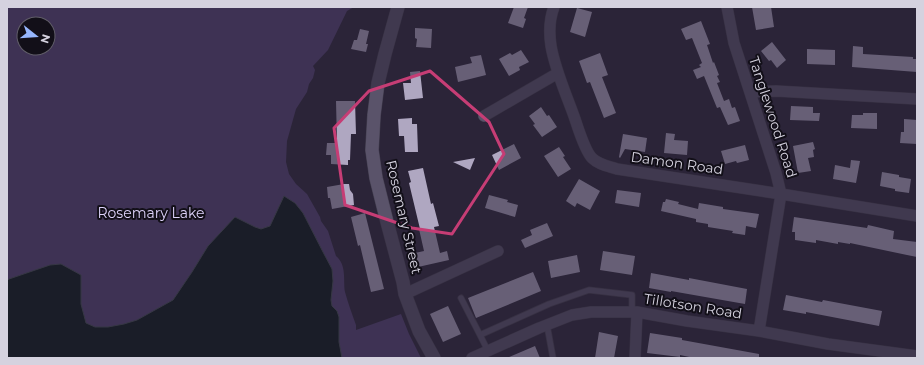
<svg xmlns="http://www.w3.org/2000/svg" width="924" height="365" font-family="Montserrat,sans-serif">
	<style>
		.green { fill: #544375; fill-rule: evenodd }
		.water { fill: #051515; stroke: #434e52 }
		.building { fill: #afa7c1 }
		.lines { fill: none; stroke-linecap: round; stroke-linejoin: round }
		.service-casing { stroke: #454051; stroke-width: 7 }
		.minor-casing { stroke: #454051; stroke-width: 12 }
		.tertiary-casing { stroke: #454051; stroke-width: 14 }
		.service { stroke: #5a536a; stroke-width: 5.5 }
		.minor { stroke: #5a536a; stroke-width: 11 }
		.tertiary { stroke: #5a536a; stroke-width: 13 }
		.marked { fill: none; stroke: #c63d75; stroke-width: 3; stroke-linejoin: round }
		.labels { text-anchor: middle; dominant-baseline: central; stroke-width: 4; stroke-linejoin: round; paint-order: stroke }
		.street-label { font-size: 14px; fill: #d5d2df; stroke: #120f18 }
		.park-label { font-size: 14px; fill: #ddd2fa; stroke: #120f18 }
	</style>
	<rect width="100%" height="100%" fill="#2b2438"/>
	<path class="green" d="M7,7h347l-7,4 -19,39 -15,16 2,4 -2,8 -4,6 -2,8 -11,17 -9,32 -1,21 3,12 7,10 11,10 13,23 1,4 7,10 8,25c11,9 7,24 9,36 3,11 7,22 11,33v5l45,-16 8,20 12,24h-414zM24,24h24v24h-24z"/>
	<path class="water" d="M284,196l11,7 8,10 20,39 9,17 1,12 -2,19 1,6 5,5 2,6v25l3,16h-335v-77l2,-2 41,-14 11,-1 20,11v29l5,19 9,4h13l16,-3 13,-4 36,-20 19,-28 16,-26 27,-29 20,10 6,2 9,-3z"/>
	<path class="building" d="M514,7h14l-4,11 2,1 -3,9 -15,-5z
		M752,7h19l3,20 -18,3z
		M577,8l15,4 -7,25 -15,-5z
		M701,21l9,23 -3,1 6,18 1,-1 5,13 -2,1 3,6 -3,1 7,18 5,-2 3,9 3,-1 5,14 -12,4 -8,-18 -3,1 -13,-32 -7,3 -4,-9 8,-3 -2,-2 3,-2 -10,-25 -6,2 -5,-11z
		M415,28l17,1 -1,19 -15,-1 1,-8 -2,-1z
		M360,29l9,2 -3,13h2l-2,8 -15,-3 3,-9h3z
		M772,42l14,18 -9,8 -6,-8 -2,1 -8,-10z
		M853,46l10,1v7l50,3v2h4v13l-65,-5z
		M807,49l28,1v15l-28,-1z
		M521,50l8,12 -10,5 1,3 -11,6 -10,-17 11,-6 2,2z
		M600,53l8,22 -6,2 14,36 -12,5 -14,-36 -3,1 -8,-22z
		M481,55l5,20 -28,7 -3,-15 17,-4 -2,-6z
		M420,71l3,27 -18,2 -2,-17h8l-1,-11z
		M336,101h19l1,33h-5l-1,26h-2v5l-17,-1v-9h-5l1,-12h10z
		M791,106l22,1v6h7l-1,8 -29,-1z
		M541,107l6,9 2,-1 8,12 -15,10 -9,-12 2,-1 -6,-8z
		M863,113h14v16l-26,-1 1,-13h11z
		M412,118v6h5l1,28h-13l-1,-16h-5l-1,-17z
		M904,119l13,1v24l-17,-1 1,-11h3z
		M666,133l9,1 -1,6 14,1 -1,14 -23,-2z
		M623,134l24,4 -2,14 -20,-3 -5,9 -1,-1z
		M813,142l2,7 -2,1 1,7 -6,1 3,13 -13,2 -5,-27z
		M514,144l7,14 -22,12 -7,-15z
		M745,145l4,15 -12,3 -1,-2 -11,3 -4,-13z
		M559,147l6,9 -2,1 8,12 -13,8 -14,-21z
		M475,158l-5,12 -17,-8z
		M851,160l9,1 -4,22 -23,-4 2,-14 15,3z
		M423,168l8,36 2,-1 6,23 -5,1 6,26 7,-2 2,9 -31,7 -3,-14 9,-2 -5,-22h1l-11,-46 2,-1 -3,-11z
		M882,172l17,3v2l12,2 -2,14 -14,-2v-2l-15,-3z
		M579,179l21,12 -10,19 -13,-7 -2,4 -9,-6z
		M344,184h5l1,6 3,4 1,11 -22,4 -2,-11h-2l-1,-11z
		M617,190l24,3 -2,14 -24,-4z
		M489,195l19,5 -1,2 11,3 -3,12 -30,-9z
		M666,199l13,3 -1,2 20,5 1,-6 24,4v2l36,5 -3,14 -10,-2 -1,9 -13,-2 1,-2 -25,-4v-3l-12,-2v-3l-35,-8 2,-9h2z
		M365,213l19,76 -13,3 -11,-47 -2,1 -7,-29z
		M794,217l73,11 1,-3 26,6 -1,8 24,3v15l-10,-2 -57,-12v1l-12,-2v2l-22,-4v3l-21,-3v-8h-3z
		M547,223l6,13 -28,12 -4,-8 11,-5 -2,-5z
		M603,251l32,5 -3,19 -32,-5z
		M577,255l3,17 -29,6 -3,-17z
		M533,272l8,19 -65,27 -8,-20z
		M651,273l38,7v-2l58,11 -2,15 -74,-13v1l-22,-4z
		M786,295l36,7 1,-2 59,11 -3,15 -73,-14v2l-23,-4z
		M448,306l13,28 -18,8 -13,-28z
		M599,332l19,4 -4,22h-19z
		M650,333l32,5v2l77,14v4h-65l-14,-3v2l-33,-4z
		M535,346l5,12h-33z"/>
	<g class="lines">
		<defs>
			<path id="service" d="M461,298l19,37
				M547,325l6,33
				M488,351l-8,-16 69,-31 40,-14 43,5v17"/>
			<path id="minor" d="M554,7c-5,13 -5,26 -3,39 4,24 16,50 24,73 3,9 10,32 17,39 7,7 16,8 25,11l164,25 136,22
				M727,7l7,36 42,130 5,21 -22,137
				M750,92l26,-1 141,8
				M484,116l74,-43
				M405,294l93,-43
				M472,358l67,-30 33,-13 19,-3h46l50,9 72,10 69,13 89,12
				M635,358l2,-46"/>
			<path id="tertiary" d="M398,7l-13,47 -7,29 -4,32 -2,35 4,28 11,44 16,60 2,12 14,37 15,27"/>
		</defs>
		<use href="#service" class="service-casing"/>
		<use href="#minor" class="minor-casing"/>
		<use href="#tertiary" class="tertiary-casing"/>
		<use href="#service" class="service"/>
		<use href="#minor" class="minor"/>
		<use href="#tertiary" class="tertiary"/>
	</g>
	<path d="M0 0H924V365H0ZM430,71l59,51 15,32 -52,80 -40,-6 -67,-23 -11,-77 35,-37z" fill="#2b2438" fill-opacity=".55" fill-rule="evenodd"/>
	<path class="marked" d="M430,71l59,51 15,32 -52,80 -40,-6 -67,-23 -11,-77 35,-37z"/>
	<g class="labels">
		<g class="street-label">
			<text transform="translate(773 117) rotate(72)">Tanglewood Road</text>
			<text transform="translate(677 163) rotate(8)">Damon Road</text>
			<text transform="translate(404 217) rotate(77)">Rosemary Street</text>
			<text transform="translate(693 306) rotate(9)">Tillotson Road</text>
		</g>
		<g class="park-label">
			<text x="151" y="213">Rosemary Lake</text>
		</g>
	</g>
	<rect width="924" height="365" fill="none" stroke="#d5d2df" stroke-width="16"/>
	<g transform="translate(36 36) rotate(107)"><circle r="19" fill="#120f18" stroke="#605d68"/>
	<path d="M0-3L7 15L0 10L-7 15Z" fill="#96b6fd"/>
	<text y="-6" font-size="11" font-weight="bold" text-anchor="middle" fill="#d5d2df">N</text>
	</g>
</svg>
